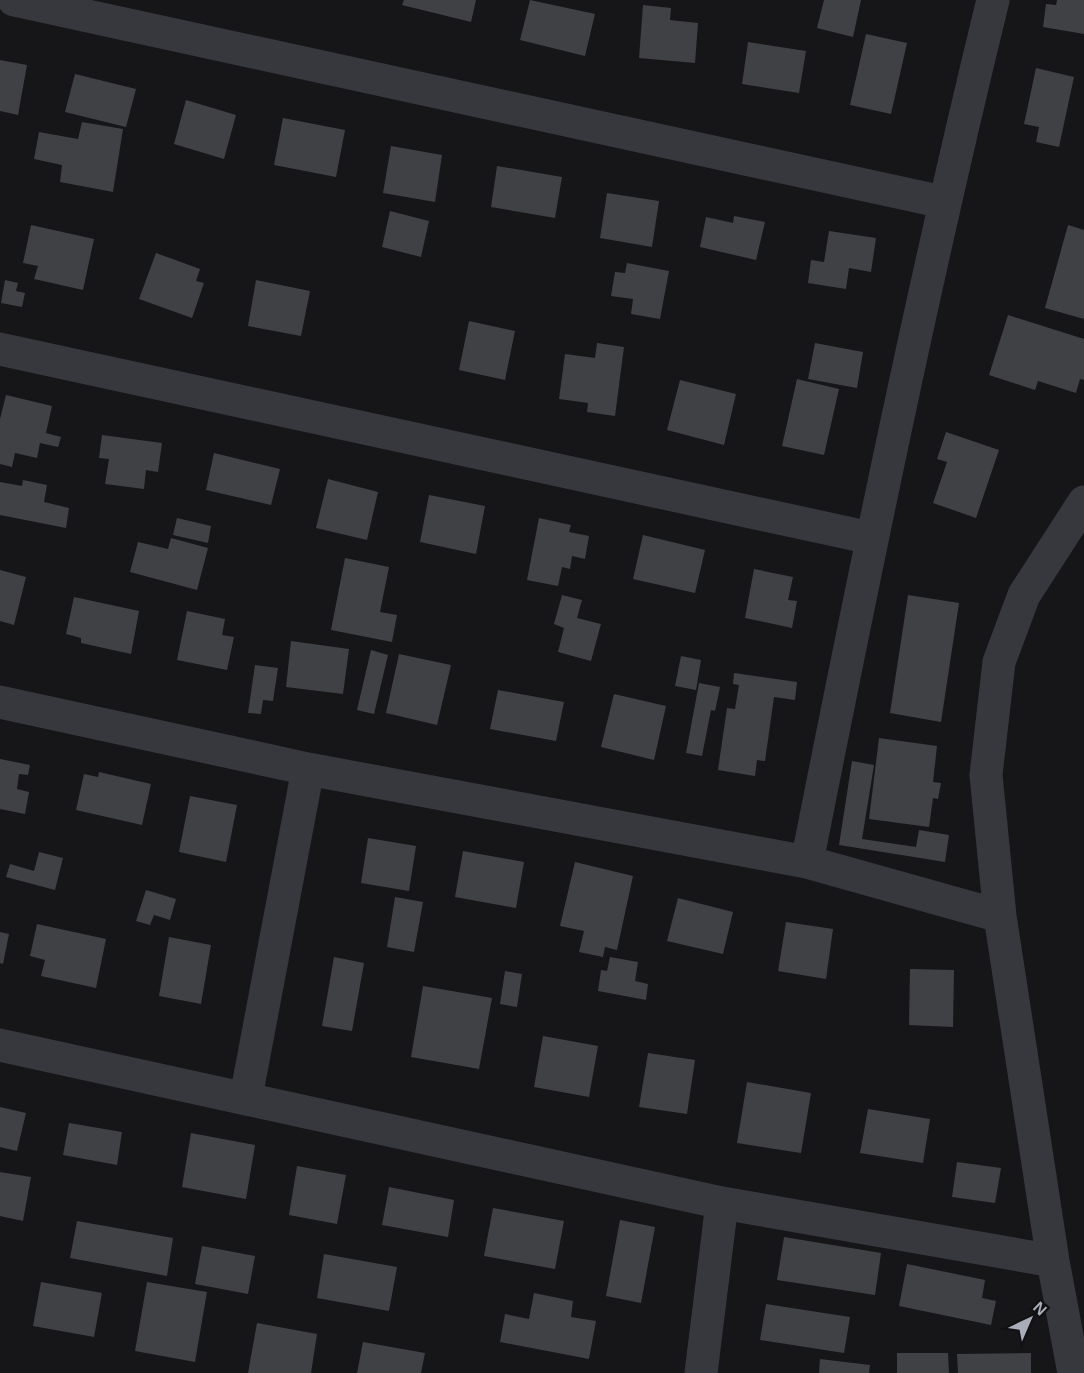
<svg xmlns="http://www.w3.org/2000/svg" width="1084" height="1373" font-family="Arial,sans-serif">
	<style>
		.building { fill: #404145 }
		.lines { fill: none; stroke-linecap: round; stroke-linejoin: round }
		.minor { stroke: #37383d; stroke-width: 33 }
	</style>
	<rect width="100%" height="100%" fill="#161618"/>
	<path class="building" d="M404,0h72l-5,22 -69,-17z
		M530,0l65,14 -10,42 -65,-16z
		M824,0h37l-8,37 -36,-9z
		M1057,0h27v34l-41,-7 3,-23 10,1z
		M643,5l28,3 -1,12 28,3 -3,40 -56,-5z
		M866,34l41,9 -16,71 -41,-9z
		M748,42l58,9 -7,42 -57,-9z
		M0,60l27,5 -9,50 -18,-4z
		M1036,68l38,9 -15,70 -23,-5 3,-15 -15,-3z
		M75,74l61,15 -10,38 -61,-15z
		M186,100l50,15 -12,44 -50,-15z
		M283,118l62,12 -9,47 -62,-12z
		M82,122l41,7 -10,63 -53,-10 2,-17 -28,-6 5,-27 39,7z
		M391,146l51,9 -7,47 -52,-9z
		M497,166l65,11 -7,41 -64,-11z
		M607,193l52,8 -7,46 -52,-9z
		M390,211l39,10 -8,36 -39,-10z
		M734,216l31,6 -9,38 -56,-13 6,-30 27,6z
		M31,225l63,14 -11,51 -49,-11 4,-13 -15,-3z
		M1068,225l16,5v89l-39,-11z
		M829,231l47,7 -5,34 -22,-4 -3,21 -38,-6 3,-23 13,2z
		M156,253l44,16 -4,12 8,2 -12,35 -53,-19z
		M627,263l42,8 -9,48 -29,-5 2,-15 -22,-3 4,-24 10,1z
		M5,280l13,3 -2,8 9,2 -3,14 -21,-4z
		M256,280l54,11 -9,45 -53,-10z
		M1008,315l76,24v41l-4,-1 -4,14 -38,-12 -3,9 -46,-15z
		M469,321l46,10 -10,49 -46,-10z
		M597,343l27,4 -9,69 -28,-4 1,-9 -29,-4 6,-45 30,4z
		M815,343l48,9 -6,36 -49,-9z
		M797,379l42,10 -15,66 -42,-9z
		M680,380l56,14 -12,51 -57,-15z
		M6,395l46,11 -6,27 15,4 -3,10 -18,-4 -3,15 -22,-5 -3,14 -12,-3v-45z
		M946,432l53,18 -23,68 -43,-15 14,-41 -10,-3z
		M102,435l60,8 -4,29 -12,-2 -2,19 -39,-5 4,-25 -10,-1z
		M214,453l66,16 -9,36 -65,-15z
		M328,479l50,13 -11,48 -51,-12z
		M23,480l24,5 -3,17 25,6 -3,20 -66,-13v-33l22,4z
		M429,495l56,11 -9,48 -56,-12z
		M177,518l34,8 -3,17 -35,-8z
		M539,518l32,7 -2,7 20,4 -4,23 -13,-3 -2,13 -8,-2 -4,19 -31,-6z
		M643,535l62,15 -10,43 -62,-14z
		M171,538l37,10 -11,42 -67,-18 8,-30 30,7z
		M345,558l44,9 -9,45 17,3 -5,27 -61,-12z
		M754,569l39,8 -5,23 9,1 -5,27 -47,-10z
		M0,570l26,7 -12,48 -14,-4z
		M562,595l20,5 -5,18 24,6 -10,37 -33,-9 6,-24 -10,-4z
		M908,595l51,8 -18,119 -51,-9z
		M74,597l65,14 -8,43 -50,-11v-5l-15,-4z
		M187,611l38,8 -3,16 12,2 -7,33 -50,-10z
		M291,641l58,8 -6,45 -57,-7z
		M371,650l17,5 -14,59 -17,-4z
		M399,654l52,11 -14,60 -51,-12z
		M681,656l20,4 -5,30 -21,-4z
		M255,665l23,3 -5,33 -10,-1 -2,14 -13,-1z
		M734,673l63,9 -2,18 -21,-3 -9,64 -8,-1 -2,16 -37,-6 9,-62 8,1 4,-24 -6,-1z
		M699,683l21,4 -5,24 -4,-1 -9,46 -16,-3z
		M498,690l66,12 -8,39 -66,-12z
		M614,694l52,12 -12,54 -53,-13z
		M879,738l58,8 -4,36 8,1 -3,16 -5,-1 -4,29 -60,-8z
		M0,759l30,6 -2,10 -9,-1 -2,15 12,3 -4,22 -25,-5z
		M852,761l22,4 -12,74 54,8 3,-17 30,5 -4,27 -106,-17z
		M99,772l52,12 -9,41 -66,-15 8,-36 14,3z
		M190,796l47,9 -11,57 -47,-10z
		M368,838l48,8 -7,45 -48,-8z
		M463,851l61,11 -8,46 -61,-11z
		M39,852l24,6 -8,32 -49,-13 4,-13 24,7z
		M575,862l58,14 -16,74 -12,-3 -2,10 -24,-5 5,-21 -24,-5z
		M146,890l30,9 -6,21 -16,-5 -4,10 -14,-4z
		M395,897l28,5 -9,50 -27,-5z
		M678,898l55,14 -10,42 -56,-13z
		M786,922l47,7 -7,50 -48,-8z
		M37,924l69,15 -10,49 -55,-12 4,-16 -15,-4z
		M0,932l9,2 -6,30 -3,-1z
		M169,937l42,8 -10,59 -42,-8z
		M334,957l30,6 -12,68 -30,-5z
		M610,957l28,5 -3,19 13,3 -2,16 -48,-9 3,-21 6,1z
		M910,969l44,1 -1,57 -44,-2z
		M505,971l17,3 -5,33 -17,-3z
		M423,986l69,12 -13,71 -68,-12z
		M543,1036l55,10 -9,51 -55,-10z
		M648,1053l47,7 -8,54 -48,-7z
		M747,1082l64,11 -10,60 -64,-10z
		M0,1107l26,6 -9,38 -17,-4z
		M868,1109l62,10 -7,44 -63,-10z
		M69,1123l53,9 -5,33 -54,-10z
		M191,1133l64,12 -9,54 -64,-12z
		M957,1162l44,6 -6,35 -43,-6z
		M297,1166l49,9 -9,49 -48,-9z
		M0,1172l31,5 -8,44 -23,-5z
		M389,1187l65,13 -6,37 -66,-12z
		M493,1208l71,13 -9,48 -71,-13z
		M620,1220l35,7 -14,76 -35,-7z
		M77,1221l96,17 -6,38 -97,-18z
		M784,1237l97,16 -6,42 -98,-15z
		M202,1246l53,10 -7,38 -53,-10z
		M324,1254l73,13 -8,44 -72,-13z
		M907,1264l78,16 -3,18 14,3 -5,24 -92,-19z
		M41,1282l61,11 -8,44 -61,-11z
		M147,1282l60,10 -12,70 -60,-11z
		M534,1293l39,8 -2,16 25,4 -7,38 -89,-17 5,-28 24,5z
		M766,1304l84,13 -6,36 -84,-13z
		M257,1323l60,11 -6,39h-63z
		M363,1342l62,11 -4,20h-64z
		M897,1353h51l1,20h-52z
		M1031,1353v20h-73l-1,-19z
		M820,1359l50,6 -1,8h-50z"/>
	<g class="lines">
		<path class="minor" d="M14,0l929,202
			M0,349l871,189
			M0,702l308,67 499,93 193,54
			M807,862c57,-288 116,-576 186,-862
			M0,1045l722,158 331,58
			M246,1097l62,-328
			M701,1373l21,-170
			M1074,1373l-21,-112 -53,-345 -14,-141 13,-113 25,-67 60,-93"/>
	</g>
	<g transform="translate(1030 1319) rotate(44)" stroke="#111113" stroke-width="4.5" paint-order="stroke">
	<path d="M0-4.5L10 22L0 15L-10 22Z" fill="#a8adb8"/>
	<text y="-9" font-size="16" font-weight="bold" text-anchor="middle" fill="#a8adb8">N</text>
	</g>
</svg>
